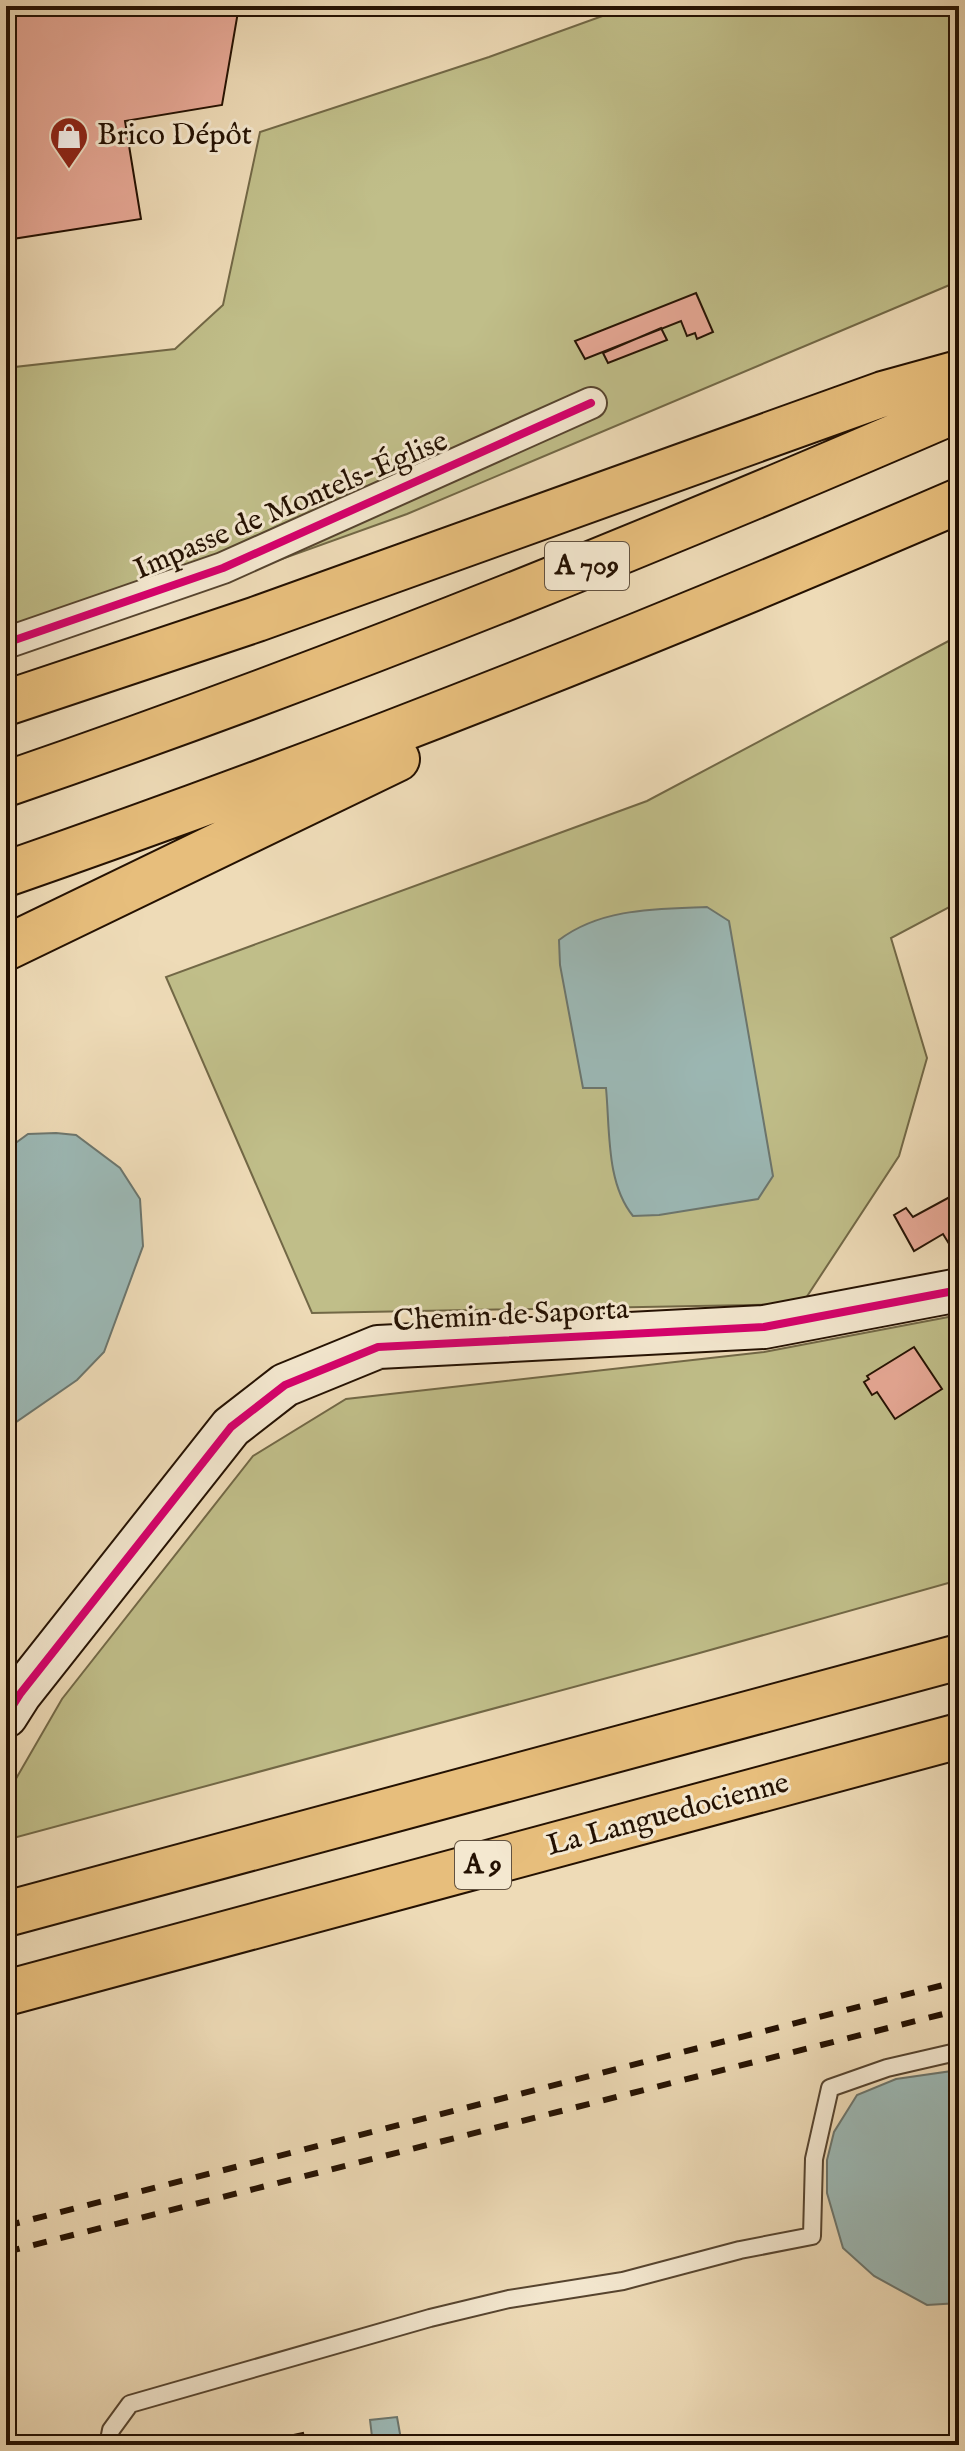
<svg xmlns="http://www.w3.org/2000/svg" width="965" height="2451" font-family="'IM FELL English',serif">
	<style>
		.green { fill: #c0be89; stroke: #726846; stroke-width: 2 }
		.water { fill: #9cb9b6; stroke: #6c766e; stroke-width: 2 }
		.building { fill: #e8a997; stroke: #241102; stroke-width: 2 }
		.lines { fill: none; stroke-linecap: round; stroke-linejoin: round }
		.lane-casing { stroke: #56442f; stroke-width: 20 }
		.street-casing { stroke: #56442f; stroke-width: 34 }
		.secondary-casing { stroke: #241102; stroke-width: 46 }
		.highway-casing { stroke: #241102; stroke-width: 48 }
		.lane { stroke: #f4e8d0; stroke-width: 16 }
		.street { stroke: #f4e8d0; stroke-width: 30 }
		.secondary { stroke: #f4e8d0; stroke-width: 42 }
		.highway { stroke: #e7be7c; stroke-width: 44 }
		.rail { stroke: #241102; stroke-width: 6; stroke-dasharray: 14 14; stroke-linecap: butt }
		.cycleway-casing { stroke: #f4e8d0; stroke-width: 13 }
		.cycleway { stroke: #d6006c; stroke-width: 8 }
		.labels { text-anchor: middle; dominant-baseline: central; stroke-width: 6; stroke-linejoin: round; paint-order: stroke }
		.shield { fill: #f4e8d0; stroke: #625240; stroke-width: 2 }
		.shield-label { font-size: 28px; font-weight: bold; fill: #241102 }
		.poi-label { font-size: 30px; fill: #241102; stroke: #f4e8d0; text-anchor: start }
		.street-label { font-size: 30px; fill: #241102; stroke: #f4e8d0 }
	</style>
	<rect width="100%" height="100%" fill="#eedbb7"/>
	<filter id="stains"><feTurbulence type="fractalNoise" baseFrequency=".0025" numOctaves="4"/><feColorMatrix values="0 0 0 0 .2 0 0 0 0 .09 0 0 0 0 .02 0 0 0 .5 -.17"/></filter>
	<radialGradient id="worn" r=".72"><stop offset=".6" stop-color="#630" stop-opacity="0"/><stop offset="1" stop-color="#630" stop-opacity=".3"/></radialGradient>
	<path class="green" d="M630,6h329v275l-552,233 -401,144v-290l169,-19 48,-44 37,-173 229,-75z
		M958,636l1,266 -68,36 36,120 -28,98 -97,148 -490,9 -146,-336 481,-176z
		M959,1315v265l-263,74 -690,186v-44l56,-97 191,-243 93,-57 418,-47z"/>
	<path class="water" d="M707,907l22,14 44,255 -15,23 -99,16 -26,1c-27,-33 -23,-86 -27,-128h-23l-23,-123 -1,-25c42,-32 97,-31 148,-33z
		M56,1133l20,2 44,33 20,31 3,47 -39,106 -27,28 -71,49v-279l22,-16z
		M959,2070v233l-32,2 -53,-29 -31,-28 -16,-55v-33l7,-28 23,-37 39,-16z
		M397,2417l5,28h-29l-3,-25z"/>
	<path class="building" d="M6,6h233l-17,99 -97,16 16,98 -135,21z
		M696,293l17,39 -16,7 -2,-6 -8,3 -6,-15 -96,38 -10,-18z
		M661,328l6,12 -59,23 -5,-10z
		M959,1192v68l-16,-26 -29,17 -20,-36 12,-7 7,9z
		M914,1347l28,42 -47,30 -18,-27 -5,3 -8,-13 5,-3 -2,-3z
		M303,2433l3,12h-59z"/>
	<g class="lines">
		<defs>
			<path id="lane" d="M108,2445l3,-15 19,-26 300,-86 79,-19 114,-18 117,-31 72,-14 2,-77 16,-71 57,-20 65,-15"/>
			<path id="street" d="M6,643l217,-75 368,-165"/>
			<path id="secondary" d="M6,1716l14,-22 211,-267 54,-42 93,-38 386,-20 195,-37"/>
			<path id="highway" d="M6,703l251,-84 626,-225 76,-21
				M6,784c323,-111 640,-239 953,-375
				M6,874c323,-112 640,-238 953,-373
				M6,948l391,-189
				M6,1914l953,-257
				M6,1993l953,-257"/>
		</defs>
		<use href="#lane" class="lane-casing"/>
		<use href="#street" class="street-casing"/>
		<use href="#secondary" class="secondary-casing"/>
		<use href="#highway" class="highway-casing"/>
		<use href="#lane" class="lane"/>
		<use href="#street" class="street"/>
		<use href="#secondary" class="secondary"/>
		<use href="#highway" class="highway"/>
		<path class="rail" d="M6,2226l953,-245
			M6,2252l953,-242"/>
		<defs>
			<path id="cycleway" d="M6,643l217,-75 368,-165
				M6,1716l14,-22 211,-267 54,-42 93,-38 386,-20 195,-37"/>
		</defs>
		<use href="#cycleway" class="cycleway-casing"/>
		<use href="#cycleway" class="cycleway"/>
	</g>
	<defs>
		<symbol id="shop-pin" viewBox="-11 -11 22 30"><path d="M0 17L-7.5 6A9.5 9.5 0 1 1 7.5 6Z" fill="#8f2418" stroke="#f4e8d0"/><path d="M-5-2.5h2.3a2.7 3.5 0 0 1 5.4 0H5L5.5 6h-11ZM-1.5-2.5h3a1.5 2.3 0 0 0-3 0Z" fill="#fff"/></symbol>
	</defs>
	<g fill-rule="evenodd">
		<use href="#shop-pin" x="47" y="114" width="44" height="60"/>
	</g>
	<g class="labels">
		<g class="shield">
			<rect x="545" y="542" width="84" height="48" rx="6"/>
			<rect x="455" y="1841" width="56" height="48" rx="6"/>
		</g>
		<g class="shield-label">
			<text x="587" y="566">A 709</text>
			<text x="483" y="1865">A 9</text>
		</g>
		<g class="poi-label">
			<text x="97" y="136">Brico Dépôt</text>
		</g>
		<g class="street-label">
			<text transform="translate(291 506) rotate(-23)">Impasse de Montels-Église</text>
			<text transform="translate(511 1316) rotate(-3)">Chemin de Saporta</text>
			<text transform="translate(668 1815) rotate(-15)">La Languedocienne</text>
		</g>
	</g>
	<rect width="965" height="2451" fill="none" stroke="#eedbb7" stroke-width="32"/>
	<rect x="8" y="8" width="949" height="2435" fill="none" stroke="#241102" stroke-width="4"/>
	<rect x="16" y="16" width="933" height="2419" fill="none" stroke="#241102" stroke-width="2"/>
	<rect width="100%" height="100%" filter="url(#stains)"/>
	<rect width="100%" height="100%" fill="url(#worn)"/>
</svg>
